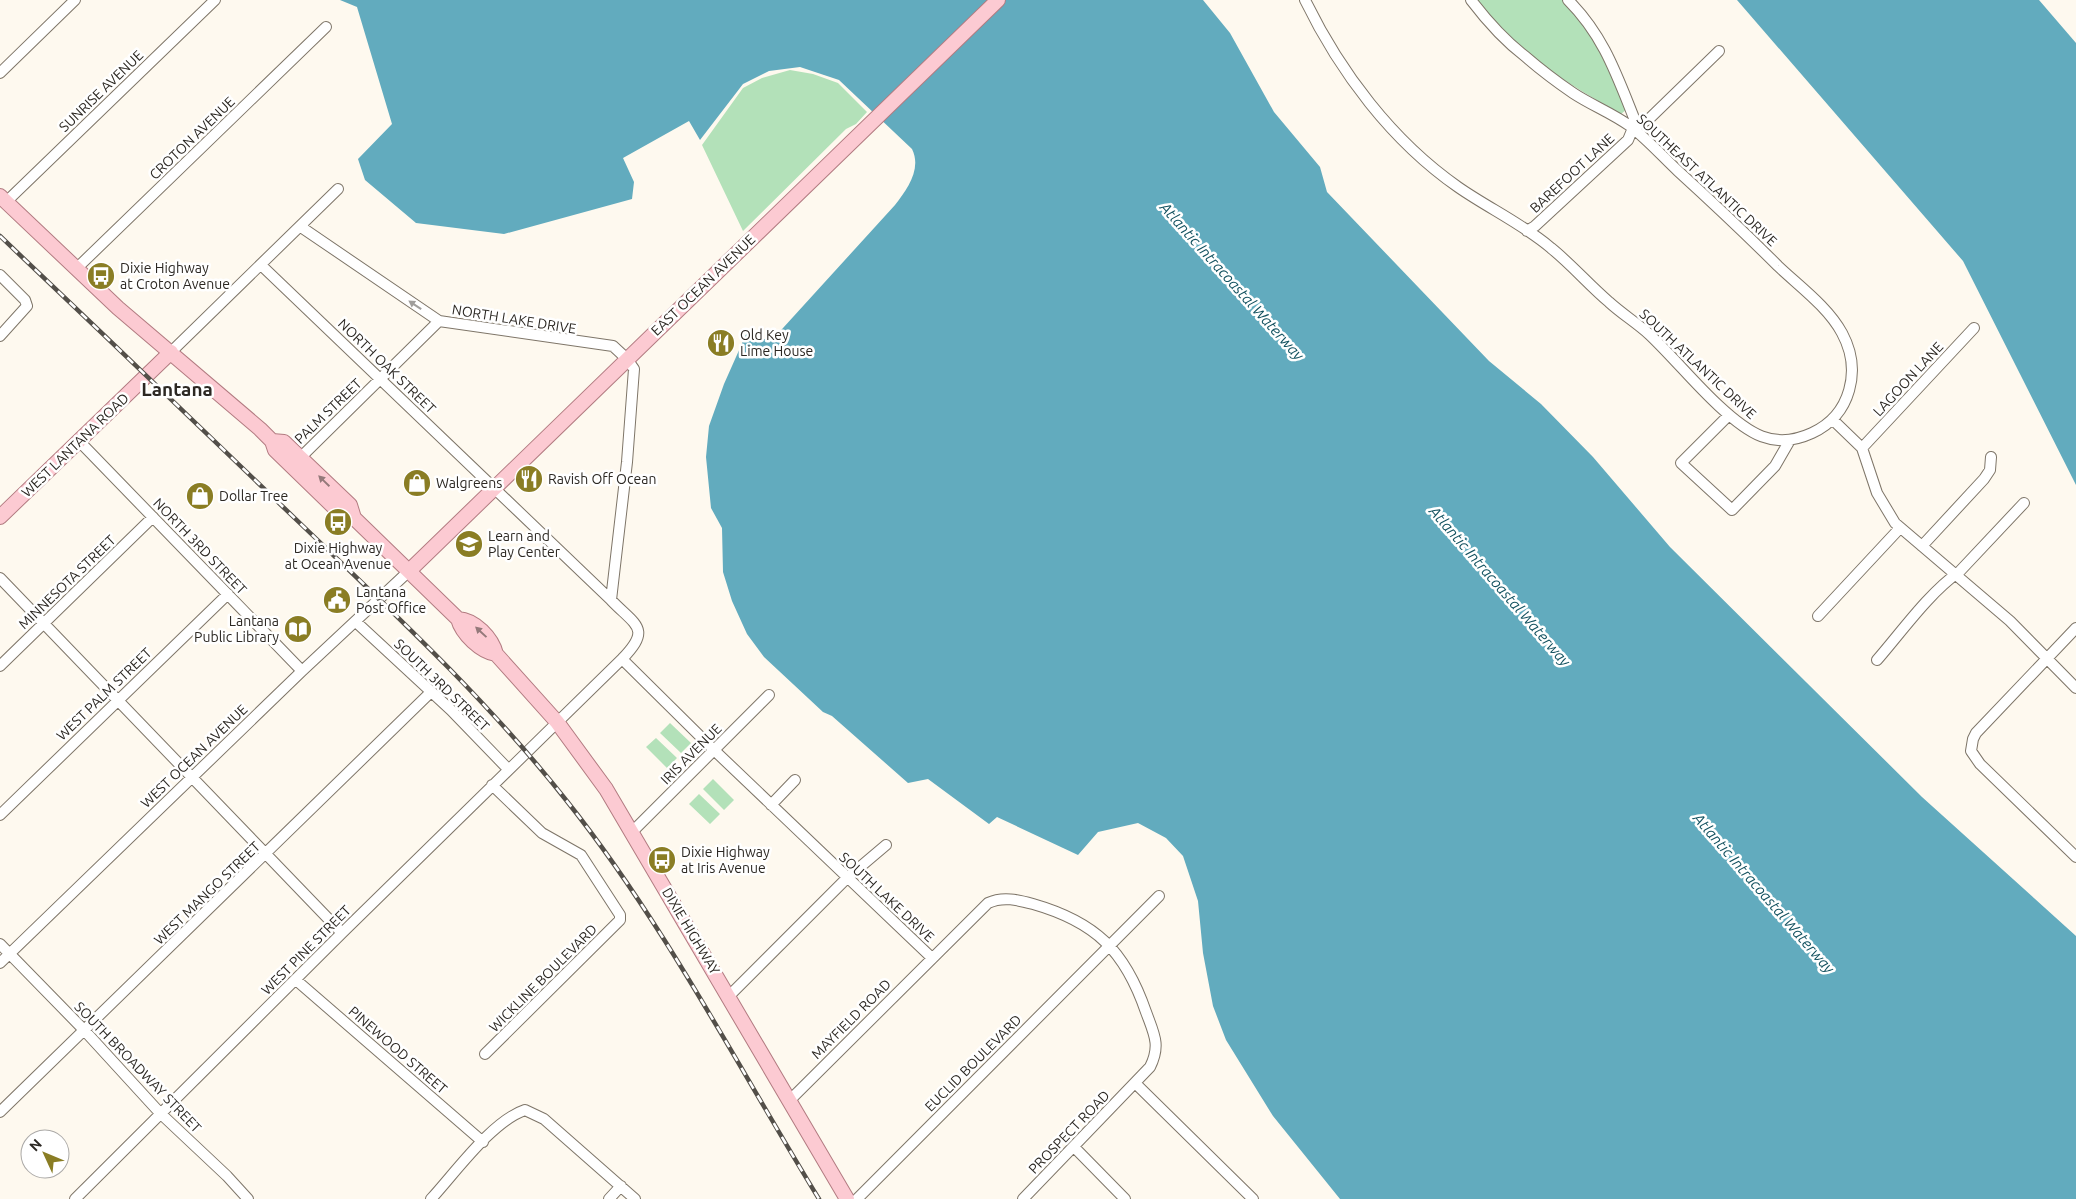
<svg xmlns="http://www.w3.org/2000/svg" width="2076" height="1199" font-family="Ubuntu,sans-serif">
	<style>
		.green { fill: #b3e1b9 }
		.water { fill: #62abbe }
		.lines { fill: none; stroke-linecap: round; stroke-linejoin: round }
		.minor-casing { stroke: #7e7568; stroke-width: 12 }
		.major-casing { stroke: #b27b81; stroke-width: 16 }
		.minor { stroke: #fff; stroke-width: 10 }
		.major { stroke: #fccad2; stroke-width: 14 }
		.rail-casing { stroke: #534f49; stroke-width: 4.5 }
		.rail { stroke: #fff; stroke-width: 2.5; stroke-dasharray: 8; stroke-linecap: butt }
		.oneway { fill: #a09e9c }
		.oneway2 { fill: #94797a }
		.labels { text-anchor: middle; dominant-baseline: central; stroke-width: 5; stroke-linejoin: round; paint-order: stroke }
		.street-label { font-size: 14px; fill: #2c2823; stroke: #fff }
		.poi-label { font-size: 14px; fill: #2c2823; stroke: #fff; text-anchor: start }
		.water-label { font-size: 15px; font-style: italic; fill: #12515f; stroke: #fff }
		.district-label { font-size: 19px; font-weight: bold; fill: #2c2823; stroke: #fff }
	</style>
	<rect width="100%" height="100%" fill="#fef9ef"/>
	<path class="green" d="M1477,0h87c31,35 45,67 62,110l-5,4c-54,-30 -107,-64 -144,-114z
		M790,70l23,4 25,9 29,29 -11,12 -10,5 -103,102 -41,-86 41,-57 19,-10z
		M670,723l21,20 -10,10 -21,-20z
		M656,738l21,20 -10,10 -21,-21z
		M713,779l21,21 -10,10 -21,-21z
		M699,794l21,20 -10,10 -21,-20z"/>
	<path class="water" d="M340,0h863l27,33 44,79 46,55 7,25 162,169 52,43 52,53 77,90 252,250 154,139v263h-736l-67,-83 -47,-76 -13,-34 -10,-53 -5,-52 -15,-45 -17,-18 -28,-15 -40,9 -20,23 -81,-38 -8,7 -61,-45 -20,4 -76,-67 -9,-4 -59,-55 -17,-23 -15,-33 -9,-29 -1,-44 -11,-20 -5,-51 3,-31 15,-42 24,-54 11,9h14l122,-134c12,-15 27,-36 17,-56l-73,-69 -39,-13 -31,4 -26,13 -43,56 -11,-19 -66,37 11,24 -2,17 -128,35 -88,-11 -51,-43 -7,-21 34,-35 -35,-117z
		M1737,0h302l37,43v442l-113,-224z"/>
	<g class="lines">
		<defs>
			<path id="minor" d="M1305,0c35,72 87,141 153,187 30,21 65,37 93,61 21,17 38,37 58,54 13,12 28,21 41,33 24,23 45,49 69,71 29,27 54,45 93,27 39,-18 50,-63 30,-100 -14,-26 -43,-47 -64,-67 -32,-32 -66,-64 -100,-95 -16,-15 -31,-32 -48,-45 -18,-13 -39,-21 -57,-33 -16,-11 -32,-23 -47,-36 -21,-16 -39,-36 -55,-57
				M1568,0c35,35 48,73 66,118l-1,10
				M0,73l75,-73
				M6,202l209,-202
				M301,227l138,94 174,25 14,13 7,10 -7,93 -16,138
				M1527,231l8,-5 93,-86 5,-12 16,-9 70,-68
				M76,269l250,-242
				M0,275l25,25 2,6 -27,30
				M171,352l167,-163
				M1729,415l-48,48 51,47 43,-44 15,-26
				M1833,420l29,28 15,45 18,30 115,98 66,67
				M79,441l223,230
				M1862,448l112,-120
				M300,458l139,-137
				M1922,546l62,-67 6,-9 1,-13
				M0,578l342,355
				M1818,616l82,-88
				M356,622l95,88 57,59
				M2076,628l-100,105 -3,6 -2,12 9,13 96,93
				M622,659l92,91 218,208
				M1877,660c26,-30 51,-66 83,-89l64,-68
				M0,666l153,-149
				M771,805l24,-25
				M0,815l228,-221
				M632,832l137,-137
				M0,944l84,86 76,83 67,63 21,23
				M0,963l302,-292 107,-100
				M296,980l187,162
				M729,996l118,-118 39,-33
				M485,1054l135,-134v-5l-39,-60 -39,-22 -50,-48
				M1135,1083l118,116
				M790,1100l198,-197c15,-7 30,-3 45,1 63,18 92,47 113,108 8,22 15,33 4,55l-127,132
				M0,1112l431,-420
				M1074,1147l51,52
				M75,1199l267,-266 280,-274c30,-31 14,-33 -11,-59l-350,-335
				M431,1199c24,-26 61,-78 94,-89l19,9 91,80
				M609,1199l12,-13
				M857,1199l302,-303"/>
			<path id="major" d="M0,196l118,112 142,121 12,12 3,9 67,65 12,3
				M272,441l12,1 66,63 4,13 104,101c4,15 23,33 38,35
				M0,517l171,-165
				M409,571l589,-571
				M458,619c17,1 34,19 38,35l61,68 49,67 241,410"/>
		</defs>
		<use href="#minor" class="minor-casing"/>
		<use href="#major" class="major-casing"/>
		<use href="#minor" class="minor"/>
		<use href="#major" class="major"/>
		<defs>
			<path id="rail" d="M0,236c102,97 203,194 305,292 91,87 183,173 261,272 98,123 171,265 253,399"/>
		</defs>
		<use href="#rail" class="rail-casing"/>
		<use href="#rail" class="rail"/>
	</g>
	<defs><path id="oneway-solid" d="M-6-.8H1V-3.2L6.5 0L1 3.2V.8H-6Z" transform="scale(1.25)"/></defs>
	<use class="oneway" href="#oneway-solid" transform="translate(415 305) rotate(-146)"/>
	<g class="oneway2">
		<use href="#oneway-solid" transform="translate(324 481) rotate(-136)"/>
		<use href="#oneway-solid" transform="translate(481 632) rotate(-137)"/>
	</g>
	<defs>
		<symbol id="bus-disc" viewBox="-11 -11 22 22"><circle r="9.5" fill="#8a7d24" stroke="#fff"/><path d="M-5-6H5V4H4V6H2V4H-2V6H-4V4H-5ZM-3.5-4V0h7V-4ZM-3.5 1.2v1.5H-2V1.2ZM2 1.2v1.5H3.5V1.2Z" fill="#fff"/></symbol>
		<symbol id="restaurant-disc" viewBox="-11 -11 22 22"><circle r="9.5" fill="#8a7d24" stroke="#fff"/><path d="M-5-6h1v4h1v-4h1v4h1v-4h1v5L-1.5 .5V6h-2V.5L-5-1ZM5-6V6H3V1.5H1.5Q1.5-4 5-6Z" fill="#fff"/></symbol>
		<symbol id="shop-disc" viewBox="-11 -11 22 22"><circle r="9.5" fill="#8a7d24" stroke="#fff"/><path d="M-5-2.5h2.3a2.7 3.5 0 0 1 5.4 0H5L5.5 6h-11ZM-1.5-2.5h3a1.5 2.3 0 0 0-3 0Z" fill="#fff"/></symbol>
		<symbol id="school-disc" viewBox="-11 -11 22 22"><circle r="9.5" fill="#8a7d24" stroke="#fff"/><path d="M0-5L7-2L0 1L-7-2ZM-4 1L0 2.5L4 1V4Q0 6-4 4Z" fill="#fff"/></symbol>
		<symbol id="civic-disc" viewBox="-11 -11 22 22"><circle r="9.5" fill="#8a7d24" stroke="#fff"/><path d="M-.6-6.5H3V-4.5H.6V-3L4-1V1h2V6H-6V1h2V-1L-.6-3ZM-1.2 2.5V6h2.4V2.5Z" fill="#fff"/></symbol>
		<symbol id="library-disc" viewBox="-11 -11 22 22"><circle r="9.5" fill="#8a7d24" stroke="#fff"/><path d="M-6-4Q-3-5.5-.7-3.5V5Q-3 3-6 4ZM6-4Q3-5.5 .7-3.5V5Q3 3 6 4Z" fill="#fff"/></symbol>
	</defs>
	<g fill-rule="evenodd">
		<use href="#bus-disc" x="85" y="260" width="32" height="32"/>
		<use href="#restaurant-disc" x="705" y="327" width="32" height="32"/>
		<use href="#restaurant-disc" x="513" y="463" width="32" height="32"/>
		<use href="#shop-disc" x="401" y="467" width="32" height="32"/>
		<use href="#shop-disc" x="184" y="480" width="32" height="32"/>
		<use href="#bus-disc" x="322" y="506" width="32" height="32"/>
		<use href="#school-disc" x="453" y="528" width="32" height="32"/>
		<use href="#civic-disc" x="321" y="584" width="32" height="32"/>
		<use href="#library-disc" x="282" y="613" width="32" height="32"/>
		<use href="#bus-disc" x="646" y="844" width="32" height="32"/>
	</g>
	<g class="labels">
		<g class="street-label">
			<text transform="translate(101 91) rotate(-44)">SUNRISE AVENUE</text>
			<text transform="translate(192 138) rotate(-44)">CROTON AVENUE</text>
			<text transform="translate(1572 173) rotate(-43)">BAREFOOT LANE</text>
			<text transform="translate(1707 180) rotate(43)">SOUTHEAST ATLANTIC DRIVE</text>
			<text transform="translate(703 285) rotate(-44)">EAST OCEAN AVENUE</text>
			<text transform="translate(514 319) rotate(9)">NORTH LAKE DRIVE</text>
			<text transform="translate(1698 364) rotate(43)">SOUTH ATLANTIC DRIVE</text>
			<text transform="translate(387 366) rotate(44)">NORTH OAK STREET</text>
			<text transform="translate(1908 379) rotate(-47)">LAGOON LANE</text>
			<text transform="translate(328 411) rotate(-44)">PALM STREET</text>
			<text transform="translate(75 445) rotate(-44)">WEST LANTANA ROAD</text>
			<text transform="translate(200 546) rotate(46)">NORTH 3RD STREET</text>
			<text transform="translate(67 582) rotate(-44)">MINNESOTA STREET</text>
			<text transform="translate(442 685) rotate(44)">SOUTH 3RD STREET</text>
			<text transform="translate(104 694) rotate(-44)">WEST PALM STREET</text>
			<text transform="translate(691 754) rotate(-45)">IRIS AVENUE</text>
			<text transform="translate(194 756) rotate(-44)">WEST OCEAN AVENUE</text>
			<text transform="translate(207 893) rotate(-44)">WEST MANGO STREET</text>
			<text transform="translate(887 897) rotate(43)">SOUTH LAKE DRIVE</text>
			<text transform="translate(691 931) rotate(59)">DIXIE HIGHWAY</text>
			<text transform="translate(306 950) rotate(-45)">WEST PINE STREET</text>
			<text transform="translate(543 978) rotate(-45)">WICKLINE BOULEVARD</text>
			<text transform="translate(851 1019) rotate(-45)">MAYFIELD ROAD</text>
			<text transform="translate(398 1050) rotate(41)">PINEWOOD STREET</text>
			<text transform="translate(973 1063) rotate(-45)">EUCLID BOULEVARD</text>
			<text transform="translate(138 1067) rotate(46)">SOUTH BROADWAY STREET</text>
			<text transform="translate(1069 1132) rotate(-46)">PROSPECT ROAD</text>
		</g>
		<g class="poi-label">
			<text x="120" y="268">Dixie Highway<tspan x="120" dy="16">at Croton Avenue</tspan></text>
			<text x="740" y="335">Old Key<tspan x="740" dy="16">Lime House</tspan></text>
			<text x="548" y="479">Ravish Off Ocean</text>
			<text x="436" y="483">Walgreens</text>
			<text x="219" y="496">Dollar Tree</text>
			<text x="488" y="536">Learn and<tspan x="488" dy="16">Play Center</tspan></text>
			<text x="338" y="548" text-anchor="middle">Dixie Highway<tspan x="338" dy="16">at Ocean Avenue</tspan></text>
			<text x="356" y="592">Lantana<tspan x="356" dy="16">Post Office</tspan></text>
			<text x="279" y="621" text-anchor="end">Lantana<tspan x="279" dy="16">Public Library</tspan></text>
			<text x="681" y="852">Dixie Highway<tspan x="681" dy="16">at Iris Avenue</tspan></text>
		</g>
		<g class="water-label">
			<text transform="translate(1232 281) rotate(48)">Atlantic Intracoastal Waterway</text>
			<text transform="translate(1500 586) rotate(49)">Atlantic Intracoastal Waterway</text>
			<text transform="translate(1764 893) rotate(49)">Atlantic Intracoastal Waterway</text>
		</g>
		<g class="district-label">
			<text x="177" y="389">Lantana</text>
		</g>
	</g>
	<g transform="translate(45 1154) rotate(314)"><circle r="24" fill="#ffffff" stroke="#aba9a7"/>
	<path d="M0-4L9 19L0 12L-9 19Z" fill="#8a7d24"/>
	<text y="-8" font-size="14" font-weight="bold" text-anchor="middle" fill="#2c2823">N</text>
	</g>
</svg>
